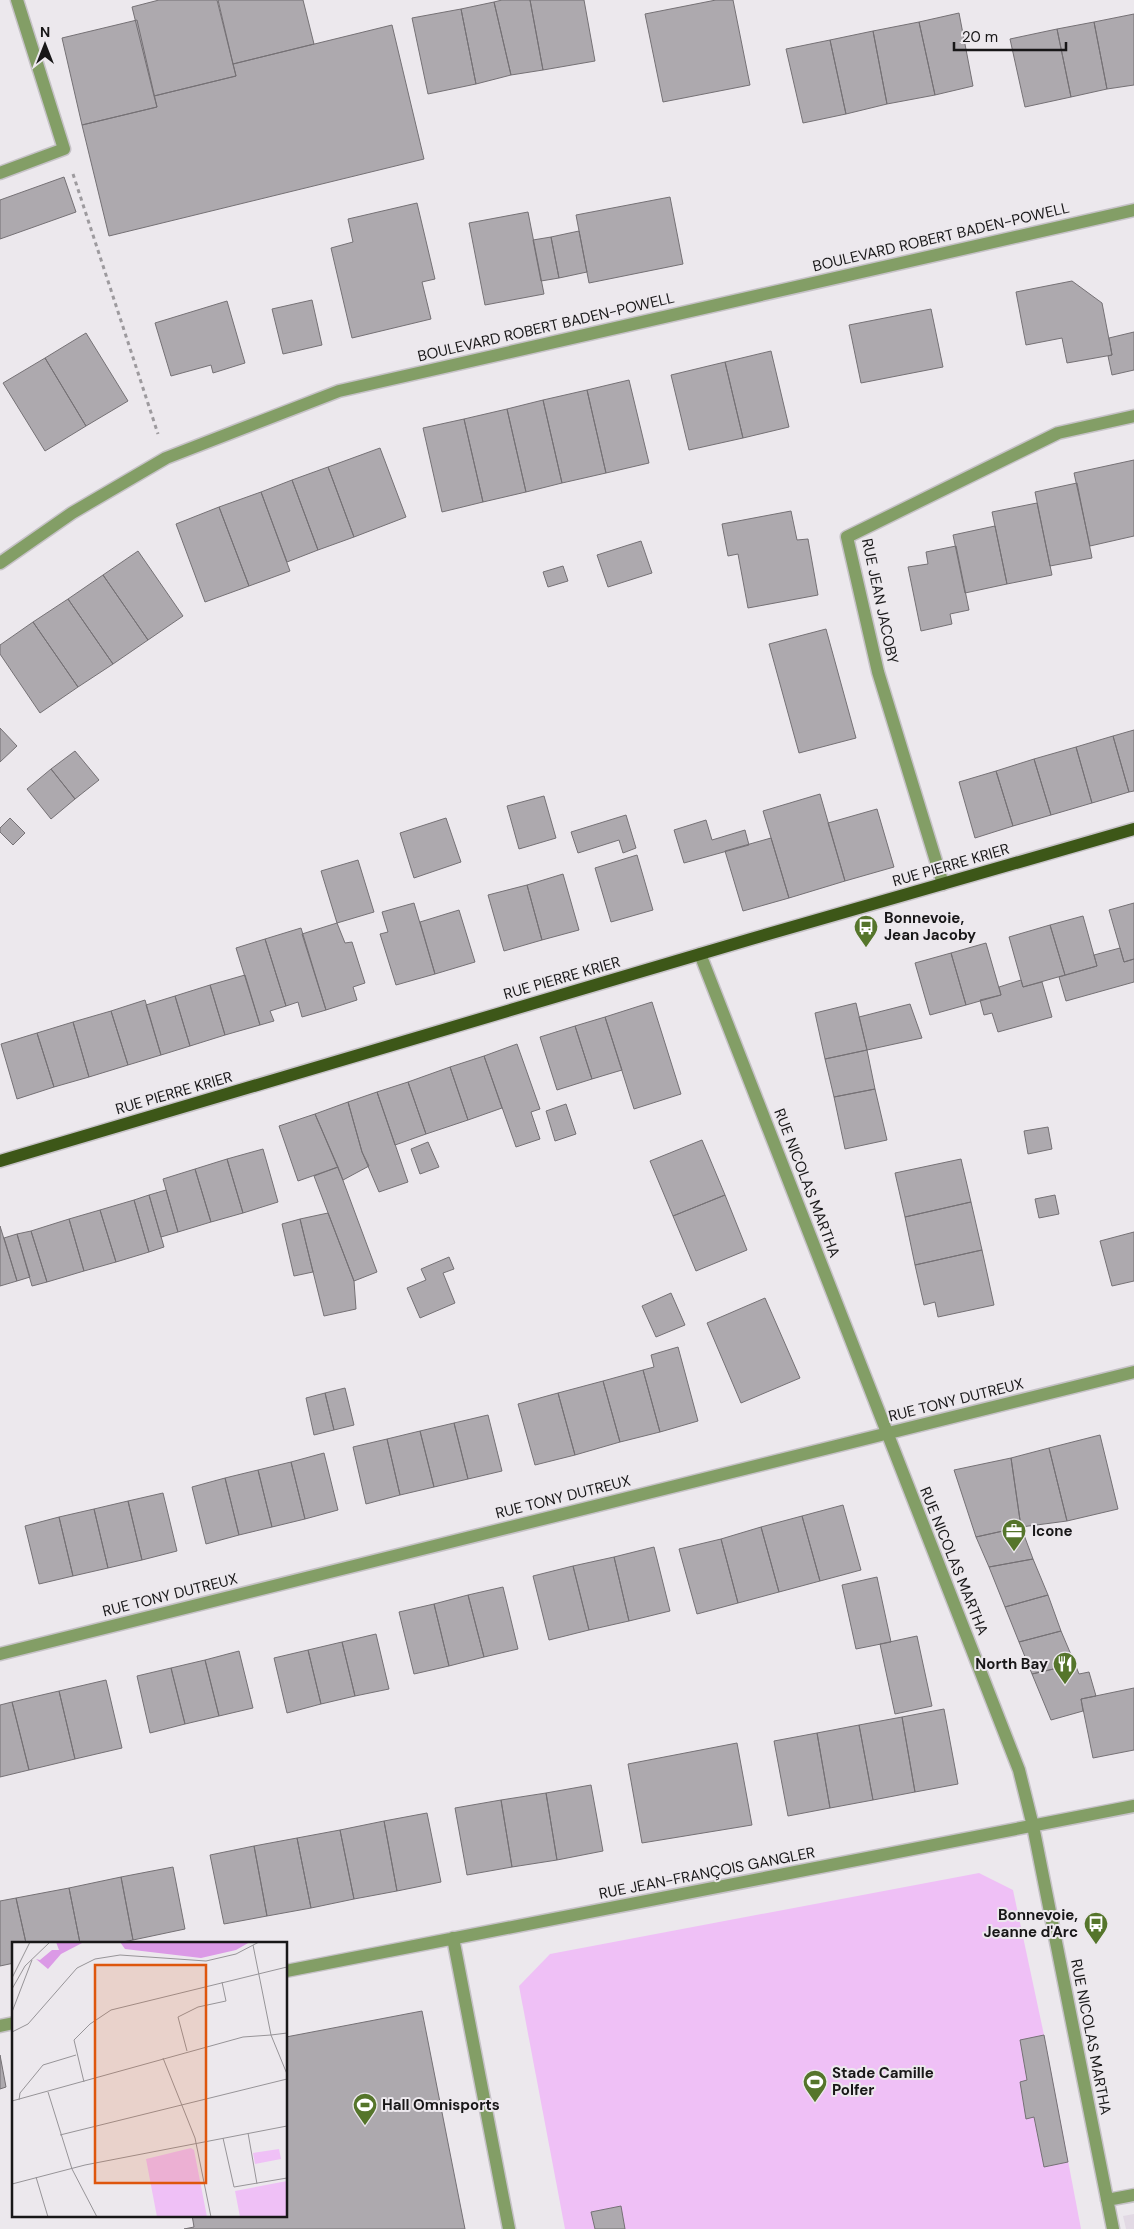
<svg xmlns="http://www.w3.org/2000/svg" width="1134" height="2229" font-family="'DM Sans',sans-serif">
	<style>
		.built { fill: #e2d9e4 }
		.green { fill: #efc0f6 }
		.building { fill: #ada9ae; stroke: #757175 }
		.lines { fill: none; stroke-linecap: round; stroke-linejoin: round }
		.minor-casing { stroke: #c6c2c7; stroke-width: 15 }
		.major-casing { stroke: #c6c2c7; stroke-width: 15 }
		.path { stroke: #9d9a9e; stroke-width: 3; stroke-dasharray: 4 4; stroke-linecap: butt }
		.minor { stroke: #839e66; stroke-width: 12 }
		.major { stroke: #3d5718; stroke-width: 12 }
		.labels { text-anchor: middle; dominant-baseline: central; stroke-width: 4; stroke-linejoin: round; paint-order: stroke }
		.street-label { font-size: 15px; fill: #181718; stroke: #ece8ed }
		.poi-label { font-size: 15px; font-weight: bold; fill: #181718; stroke: #ece8ed; text-anchor: start }
		.inset-road { fill: none; stroke: #979498; stroke-width: 1 }
		.view { fill: #de560d; fill-opacity: 0.15; stroke: #de560d; stroke-width: 2.5 }
		.inset-edge { fill: none; stroke: #181718; stroke-width: 2.5 }
	</style>
	<rect width="100%" height="100%" fill="#ece8ed"/>
	<path class="built" d="M1134,2214v15h-8l-3,-13z"/>
	<path class="green" d="M979,1873l34,17 31,145 37,194h-516l-46,-243 31,-32z"/>
	<path class="building" d="M159,0h58l19,76 -82,20 -22,-89z
		M218,0h85l11,44 -81,20z
		M502,0h28l13,70 -32,5 -17,-73z
		M530,0h54l11,61 -52,9z
		M716,0h17l17,85 -87,17 -18,-88z
		M494,2l17,73 -35,9 -15,-75z
		M461,9l15,75 -48,10 -16,-76z
		M959,13l14,73 -38,9 -16,-73z
		M1134,14v71l-27,4 -13,-67z
		M137,20l20,87 -75,18 -20,-87z
		M919,22l16,73 -48,9 -14,-73z
		M1094,22l13,67 -36,8 -14,-68z
		M392,25l32,134 -315,77 -27,-111 75,-18 -3,-11 82,-20 -3,-12z
		M1057,29l14,68 -46,10 -15,-68z
		M873,31l14,73 -41,10 -16,-74z
		M830,40l16,74 -43,9 -17,-74z
		M64,177l12,35 -76,27v-39z
		M670,197l13,67 -94,19 -13,-68z
		M417,203l18,76 -13,3 9,37 -79,19 -21,-90 22,-6 -5,-23z
		M528,212l16,82 -59,11 -16,-82z
		M579,231l8,41 -28,6 -8,-41z
		M551,237l8,41 -18,3 -8,-41z
		M1072,281l30,22 10,52 -45,8 -5,-25 -36,7 -10,-53z
		M312,300l10,45 -39,9 -11,-45z
		M227,301l18,62 -32,10 -2,-8 -40,11 -16,-53z
		M931,309l12,58 -82,16 -12,-58z
		M1134,332v38l-22,5 -4,-19 4,-1 -3,-17z
		M86,333l42,68 -42,25 -41,-68z
		M771,351l18,76 -46,11 -18,-76z
		M45,358l41,68 -41,25 -42,-68z
		M725,362l18,76 -54,12 -18,-75z
		M629,380l20,83 -43,10 -19,-83z
		M587,390l19,83 -44,10 -19,-83z
		M543,400l19,83 -36,9 -19,-83z
		M507,409l19,83 -43,10 -19,-83z
		M464,419l19,83 -41,10 -19,-84z
		M380,448l26,69 -52,20 -26,-70z
		M1134,460v76l-44,10 -16,-73z
		M328,467l26,70 -36,13 -26,-70z
		M292,480l26,70 -31,12 -26,-70z
		M1077,483l15,75 -42,8 -15,-74z
		M261,492l29,79 -41,15 -30,-79z
		M1037,503l15,72 -45,9 -15,-72z
		M219,507l30,79 -44,16 -29,-78z
		M791,511l6,29 11,-1 10,56 -70,13 -10,-54 -10,2 -6,-32z
		M995,526l12,58 -42,9 -12,-58z
		M641,541l11,32 -44,14 -11,-32z
		M956,546l13,64 -19,4 2,10 -31,7 -13,-64 20,-3 -2,-12z
		M138,551l45,65 -35,24 -45,-65z
		M563,566l5,15 -20,6 -5,-15z
		M103,575l45,65 -35,24 -45,-65z
		M68,599l45,65 -35,23 -45,-65z
		M33,622l45,65 -38,26 -40,-59v-9z
		M826,629l30,109 -57,15 -30,-109z
		M0,728l17,18 -17,16z
		M1134,730v61l-5,1 -16,-56z
		M1113,736l16,56 -37,11 -16,-56z
		M1076,747l16,56 -41,12 -17,-56z
		M75,751l24,29 -24,19 -24,-30z
		M1034,759l17,56 -38,11 -17,-55z
		M51,769l24,30 -24,20 -24,-30z
		M996,771l17,55 -38,12 -16,-56z
		M820,794l25,87 -56,17 -26,-87z
		M544,796l12,42 -37,11 -12,-43z
		M877,809l17,58 -49,14 -17,-58z
		M626,815l10,33 -13,5 -4,-13 -41,13 -7,-21z
		M10,818l15,15 -12,12 -13,-13v-4z
		M446,818l15,44 -47,16 -14,-45z
		M706,820l6,20 33,-10 4,15 -65,18 -10,-33z
		M771,838l18,60 -46,13 -18,-60z
		M637,855l16,55 -42,12 -16,-54z
		M358,860l16,52 -37,11 -16,-52z
		M563,874l16,56 -37,10 -15,-55z
		M527,885l15,55 -38,11 -16,-56z
		M414,903l21,71 -39,11 -16,-51 8,-2 -6,-20z
		M1134,903v56l-10,3 -15,-52z
		M459,910l16,52 -40,12 -15,-52z
		M1083,916l14,50 -32,9 -15,-50z
		M337,923l8,20 7,-1 13,41 -12,4 4,13 -31,10 -24,-76z
		M1050,925l15,50 -42,12 -14,-50z
		M301,928l25,82 -24,7 -4,-15 -12,4 -21,-67z
		M265,939l21,67 -16,5 4,10 -14,4 -24,-77z
		M986,943l15,52 -35,10 -15,-52z
		M1120,948l4,14 10,-3v23l-68,19 -7,-24 38,-11 -3,-11z
		M951,953l15,52 -36,10 -15,-52z
		M245,975l15,50 -35,10 -15,-50z
		M1021,980l2,7 19,-5 10,35 -54,15 -6,-19 -8,2 -4,-15 21,-5 -2,-8z
		M210,985l15,50 -35,11 -15,-50z
		M175,996l15,50 -29,9 -15,-50z
		M145,1000l16,55 -33,10 -17,-54z
		M652,1002l29,92 -47,15 -29,-92z
		M856,1003l11,47 -42,9 -10,-46z
		M910,1004l12,34 -55,12 -8,-33z
		M111,1011l17,54 -39,12 -16,-55z
		M605,1017l17,53 -30,9 -17,-53z
		M73,1022l16,55 -35,10 -17,-54z
		M575,1026l17,53 -35,11 -17,-53z
		M37,1033l17,54 -37,12 -16,-55z
		M517,1044l23,65 -9,3 9,27 -24,8 -32,-91z
		M867,1050l8,39 -41,8 -9,-38z
		M484,1056l18,52 -34,12 -18,-53z
		M450,1067l18,53 -42,14 -18,-52z
		M408,1082l18,52 -31,11 -18,-53z
		M875,1089l12,51 -42,9 -11,-52z
		M377,1092l31,90 -29,10 -17,-40 -14,-50z
		M348,1102l14,50 7,14 -26,14 -28,-66z
		M566,1104l10,30 -21,7 -9,-30z
		M315,1114l23,53 -40,14 -19,-55z
		M1048,1127l4,22 -24,5 -4,-23z
		M702,1140l23,55 -52,21 -23,-55z
		M428,1142l11,25 -19,7 -9,-25z
		M263,1149l15,53 -35,11 -16,-54z
		M227,1159l16,54 -32,9 -16,-53z
		M961,1159l10,43 -66,15 -10,-44z
		M338,1167l39,105 -23,9 -40,-105z
		M195,1169l16,53 -33,10 -15,-53z
		M166,1190l12,42 -17,5 -12,-42z
		M149,1195l15,52 -15,5 -15,-52z
		M725,1195l22,55 -51,21 -23,-55z
		M1055,1195l4,19 -20,4 -4,-19z
		M134,1200l15,52 -33,10 -16,-52z
		M971,1202l11,48 -67,15 -10,-48z
		M100,1210l16,52 -32,9 -15,-52z
		M328,1213l26,68 2,28 -32,7 -24,-97z
		M69,1219l15,52 -37,11 -16,-51z
		M300,1219l13,53 -19,4 -12,-52z
		M0,1226l17,55 -17,5z
		M31,1231l16,51 -15,4 -15,-52z
		M1134,1232v49l-22,5 -12,-45z
		M17,1234l13,43 -13,4 -13,-43z
		M982,1250l12,55 -56,12 -3,-15 -11,3 -9,-40z
		M449,1257l5,12 -11,4 12,30 -35,15 -13,-30 19,-8 -5,-11z
		M671,1293l14,32 -29,12 -14,-31z
		M765,1298l35,80 -59,25 -34,-80z
		M678,1347l20,74 -38,11 -17,-62 11,-3 -3,-12z
		M643,1370l17,62 -40,10 -17,-61z
		M603,1381l17,61 -45,13 -17,-62z
		M345,1388l9,37 -20,5 -9,-37z
		M325,1393l9,37 -20,5 -8,-37z
		M558,1393l17,62 -40,10 -17,-61z
		M488,1415l14,56 -34,8 -14,-56z
		M454,1423l14,56 -34,8 -14,-56z
		M420,1431l14,56 -34,8 -13,-56z
		M1100,1435l18,74 -51,12 -18,-73z
		M387,1439l13,56 -34,9 -13,-57z
		M1049,1448l18,73 -46,6 -10,-69z
		M324,1453l14,57 -33,9 -14,-57z
		M1011,1458l10,69 -45,10 -22,-67z
		M291,1462l14,57 -33,8 -14,-57z
		M258,1470l14,57 -33,8 -14,-57z
		M225,1478l14,57 -33,9 -14,-57z
		M163,1493l14,58 -35,9 -14,-59z
		M128,1501l14,59 -34,8 -14,-59z
		M843,1505l18,65 -41,11 -18,-65z
		M94,1509l14,59 -35,8 -14,-59z
		M802,1516l18,65 -41,11 -18,-65z
		M59,1517l14,59 -34,8 -14,-58z
		M761,1527l18,65 -41,11 -17,-64z
		M1021,1527l12,32 -44,8 -13,-30z
		M721,1539l17,64 -41,11 -18,-65z
		M654,1547l16,64 -41,10 -15,-64z
		M614,1557l15,64 -40,9 -16,-64z
		M1033,1559l15,36 -43,12 -16,-40z
		M573,1566l16,64 -40,10 -16,-64z
		M877,1577l14,65 -35,7 -14,-64z
		M503,1587l15,62 -34,8 -16,-62z
		M468,1595l16,62 -35,9 -15,-62z
		M1048,1595l13,36 -42,11 -14,-35z
		M434,1604l15,62 -35,8 -15,-62z
		M1061,1631l14,33 -43,10 -13,-32z
		M376,1634l13,55 -34,7 -13,-54z
		M917,1636l15,70 -37,8 -15,-70z
		M342,1642l13,54 -34,8 -13,-54z
		M308,1650l13,54 -34,9 -13,-55z
		M239,1651l14,57 -34,8 -14,-56z
		M205,1660l14,56 -34,8 -14,-56z
		M1075,1664l4,10 10,-2 7,24 -15,3 2,12 -32,9 -19,-46z
		M171,1668l14,56 -35,9 -13,-57z
		M106,1680l16,68 -47,11 -16,-68z
		M1134,1688v62l-41,8 -12,-59z
		M59,1691l16,68 -46,11 -17,-68z
		M12,1702l17,68 -29,7v-72z
		M944,1709l14,75 -43,8 -13,-75z
		M902,1717l13,75 -42,8 -14,-75z
		M859,1725l14,75 -43,8 -13,-75z
		M817,1733l13,75 -42,8 -14,-75z
		M737,1743l15,82 -110,18 -14,-79z
		M591,1785l12,66 -46,9 -11,-67z
		M546,1793l11,67 -45,7 -11,-67z
		M501,1800l11,67 -45,8 -12,-67z
		M427,1813l14,69 -44,9 -13,-70z
		M384,1821l13,70 -43,8 -14,-69z
		M340,1830l14,69 -43,9 -14,-70z
		M297,1838l14,70 -44,8 -13,-70z
		M254,1846l13,70 -43,8 -14,-69z
		M173,1867l12,62 -52,11 -12,-63z
		M121,1877l12,63 -16,3h-37l-11,-55z
		M69,1888l11,55h-54l-10,-45z
		M16,1898l10,45h-12v20l-14,3v-65z
		M422,2011l43,218h-281l10,-2 -2,-12h94v-178z
		M1044,2035l24,127 -24,5 -10,-50 -8,2 -6,-37 7,-2 -7,-40z
		M0,2055l6,32 -6,2z
		M621,2206l4,23h-30l-4,-17z"/>
	<g class="lines">
		<defs>
			<path id="minor" d="M0,173l64,-24 -47,-149
				M0,563l72,-50 94,-55 173,-67 795,-181
				M943,884l-65,-212 -31,-135 211,-104 76,-17
				M700,954l319,816 14,56 80,403
				M0,1654l1134,-282
				M453,1938l56,291
				M286,1971l848,-165
				M0,2026l14,-3
				M1107,2200l27,-5"/>
			<path id="major" d="M0,1161l751,-222 383,-110"/>
		</defs>
		<use href="#minor" class="minor-casing"/>
		<use href="#major" class="major-casing"/>
		<path class="path" d="M73,174l85,260"/>
		<use href="#minor" class="minor"/>
		<use href="#major" class="major"/>
	</g>
	<defs>
		<symbol id="bus-pin" viewBox="-11 -11 22 30"><path d="M0 17L-7.5 6A9.5 9.5 0 1 1 7.5 6Z" fill="#55752b" stroke="#ece8ed"/><path d="M-5-6H5V4H4V6H2V4H-2V6H-4V4H-5ZM-3.5-4V0h7V-4ZM-3.5 1.2v1.5H-2V1.2ZM2 1.2v1.5H3.5V1.2Z" fill="#fff"/></symbol>
		<symbol id="office-pin" viewBox="-11 -11 22 30"><path d="M0 17L-7.5 6A9.5 9.5 0 1 1 7.5 6Z" fill="#55752b" stroke="#ece8ed"/><path d="M-6-3h4V-5.5h4V-3h4V5H-6ZM-1-4.5V-3h2v-1.5ZM-6 0V1H6V0Z" fill="#fff"/></symbol>
		<symbol id="restaurant-pin" viewBox="-11 -11 22 30"><path d="M0 17L-7.5 6A9.5 9.5 0 1 1 7.5 6Z" fill="#55752b" stroke="#ece8ed"/><path d="M-5-6h1v4h1v-4h1v4h1v-4h1v5L-1.5 .5V6h-2V.5L-5-1ZM5-6V6H3V1.5H1.5Q1.5-4 5-6Z" fill="#fff"/></symbol>
		<symbol id="stadium-pin" viewBox="-11 -11 22 30"><path d="M0 17L-7.5 6A9.5 9.5 0 1 1 7.5 6Z" fill="#55752b" stroke="#ece8ed"/><path d="M0-5a6.5 5 0 1 0 0 10a6.5 5 0 1 0 0-10ZM-3.5-1.8h7v3.6h-7Z" fill="#fff"/></symbol>
	</defs>
	<g fill-rule="evenodd">
		<use href="#bus-pin" x="852" y="913" width="28" height="38"/>
		<use href="#office-pin" x="1000" y="1517" width="28" height="38"/>
		<use href="#restaurant-pin" x="1051" y="1650" width="28" height="38"/>
		<use href="#bus-pin" x="1082" y="1910" width="28" height="38"/>
		<use href="#stadium-pin" x="801" y="2068" width="28" height="38"/>
		<use href="#stadium-pin" x="351" y="2091" width="28" height="38"/>
	</g>
	<g class="labels">
		<g class="street-label">
			<text transform="translate(941 237) rotate(-13)">BOULEVARD ROBERT BADEN-POWELL</text>
			<text transform="translate(546 327) rotate(-13)">BOULEVARD ROBERT BADEN-POWELL</text>
			<text transform="translate(880 601) rotate(78)">RUE JEAN JACOBY</text>
			<text transform="translate(951 865) rotate(-16)">RUE PIERRE KRIER</text>
			<text transform="translate(562 978) rotate(-16)">RUE PIERRE KRIER</text>
			<text transform="translate(174 1093) rotate(-16)">RUE PIERRE KRIER</text>
			<text transform="translate(807 1183) rotate(69)">RUE NICOLAS MARTHA</text>
			<text transform="translate(956 1400) rotate(-14)">RUE TONY DUTREUX</text>
			<text transform="translate(563 1497) rotate(-14)">RUE TONY DUTREUX</text>
			<text transform="translate(954 1561) rotate(68)">RUE NICOLAS MARTHA</text>
			<text transform="translate(170 1595) rotate(-14)">RUE TONY DUTREUX</text>
			<text transform="translate(707 1873) rotate(-11)">RUE JEAN-FRANÇOIS GANGLER</text>
			<text transform="translate(1091 2037) rotate(79)">RUE NICOLAS MARTHA</text>
		</g>
		<g class="poi-label">
			<text x="884" y="918">Bonnevoie,<tspan x="884" dy="17">Jean Jacoby</tspan></text>
			<text x="1032" y="1531">Icone</text>
			<text x="1048" y="1664" text-anchor="end">North Bay</text>
			<text x="1078" y="1915" text-anchor="end">Bonnevoie,<tspan x="1078" dy="17">Jeanne d'Arc</tspan></text>
			<text x="832" y="2073">Stade Camille<tspan x="832" dy="17">Polfer</tspan></text>
			<text x="382" y="2105">Hall Omnisports</text>
		</g>
	</g>
	<g transform="translate(12 1942)">
		<rect width="275" height="275" fill="#ece8ed"/>
		<path d="M179,206l3,2 13,67h-50l-11,-58zM267,207l2,10 -26,5 -2,-11zM275,239v36h-47l-5,-26z" fill="#efc0f6"/>
		<path d="M44,0h28l-23,12 -13,15 -12,-10 4,1 12,-10h7zM108,0h130l-14,8 -35,8 -76,-9z" fill="#db9ae6"/>
		<path class="inset-road" d="M241,3l18,90 16,-2M0,36l18,-36M0,47l13,-23 25,-24M0,70l20,-52M0,90l16,-8 49,-56 18,-9 25,-4 86,6 30,-7 23,-12M175,109l-9,-34 20,-10 28,-6 -4,-19M151,116l32,80 16,79M72,140l-10,-42 16,-16 21,-14 176,-43M36,150l24,77 25,48M7,158l1,-7 23,-28 33,-10M0,159l231,-64 28,-2 16,39M236,191l9,51M48,193l227,-56M211,196l11,49 53,-9M24,235l12,40M0,242l73,-19 202,-39"/>
		<path class="view" d="M83,23h111v218h-111z"/>
		<rect width="275" height="275" class="inset-edge"/>
	</g>
	<g transform="translate(45 45)" stroke="#ece8ed" stroke-width="4" paint-order="stroke">
	<path d="M0-4L9 19L0 12L-9 19Z" fill="#181718"/>
	<text y="-8" font-size="14" font-weight="bold" text-anchor="middle" fill="#181718">N</text>
	</g>
	<path d="M954 42v8h112v-8" fill="none" stroke="#181718" stroke-width="2.5"/>
	<text x="962" y="42" font-size="15" fill="#181718" stroke="#ece8ed" stroke-width="4" paint-order="stroke">20 m</text>
</svg>
